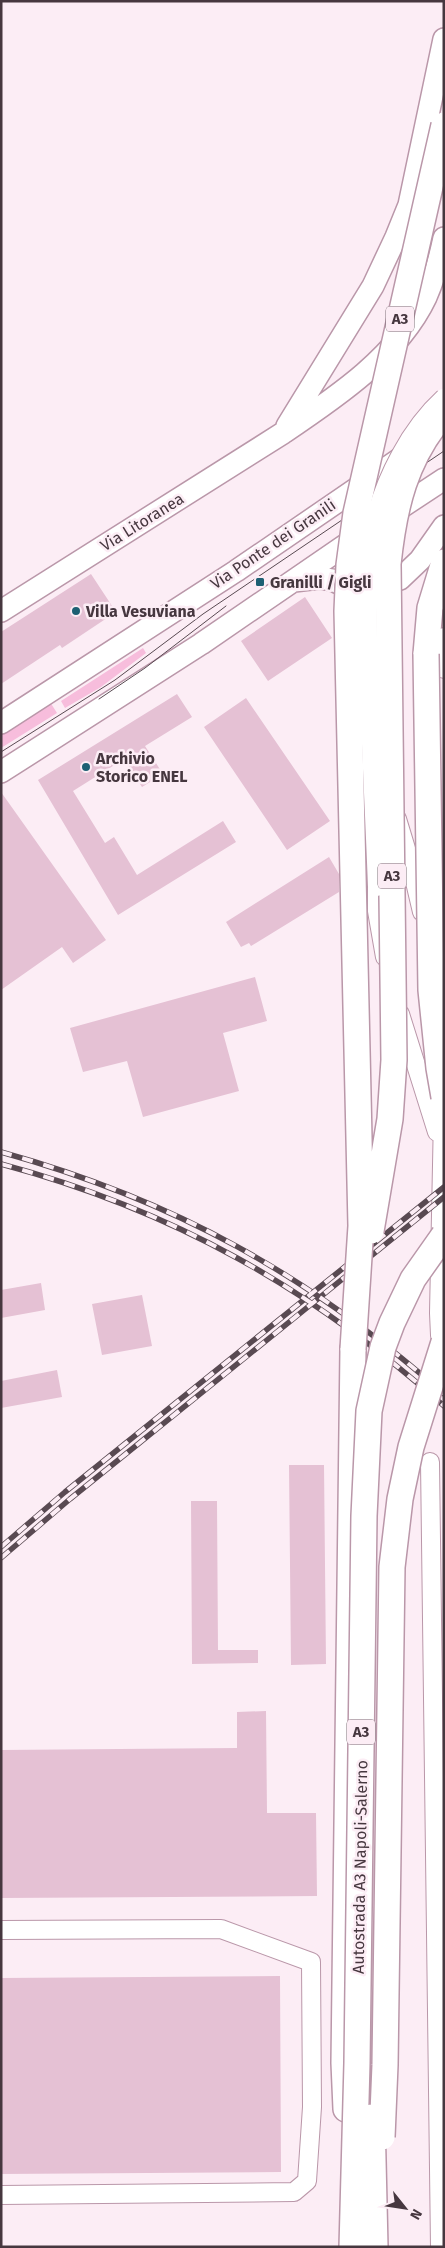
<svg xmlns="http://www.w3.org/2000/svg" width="445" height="2248" font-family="'Fira Sans',sans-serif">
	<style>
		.green { fill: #f7bddc }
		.building { fill: #e5c1d4 }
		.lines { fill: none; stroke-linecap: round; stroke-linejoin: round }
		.minor-casing { stroke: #ba97a9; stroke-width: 20 }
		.major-casing { stroke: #ba97a9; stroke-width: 24 }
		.highway-casing { stroke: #ba97a9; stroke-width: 28 }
		.minor { stroke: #fff; stroke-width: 18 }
		.major { stroke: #fff; stroke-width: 21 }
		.highway { stroke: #fff; stroke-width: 25 }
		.tram { stroke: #594a52; stroke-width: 1 }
		.rail-casing { stroke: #594a52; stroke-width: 5.5 }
		.rail { stroke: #fcedf5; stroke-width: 4; stroke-dasharray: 11; stroke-linecap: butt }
		.minor-bridge-casing { stroke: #ba97a9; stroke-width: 20; stroke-linecap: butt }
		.highway-bridge-casing { stroke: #ba97a9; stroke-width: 28; stroke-linecap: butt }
		.minor-bridge { stroke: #fff; stroke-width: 18 }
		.highway-bridge { stroke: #fff; stroke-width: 25 }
		.poi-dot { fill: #1d6073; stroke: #fcedf5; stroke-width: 2 }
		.labels { text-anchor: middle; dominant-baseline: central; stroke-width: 5; stroke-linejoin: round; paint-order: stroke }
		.shield { fill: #fcedf5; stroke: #7d6e76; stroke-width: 1 }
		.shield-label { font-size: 15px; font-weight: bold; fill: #46373f }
		.street-label { font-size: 16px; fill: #46373f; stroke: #fcedf5 }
		.poi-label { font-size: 16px; font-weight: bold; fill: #46373f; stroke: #fcedf5; text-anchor: start }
	</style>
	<rect width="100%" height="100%" fill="#fcedf5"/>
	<path class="green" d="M143,648l3,5 -45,34 -36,21 -4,-7z
		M50,702l7,11 -56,35v-15z"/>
	<path class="building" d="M91,574l25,38 -54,36 -2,-3 -59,39v-52z
		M305,597l27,41 -64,43 -27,-40z
		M177,694l15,23 -47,29 18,28 -21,13 -18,-28 -51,32 32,52 9,-6 23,38 86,-54 13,21 -118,73 -80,-135z
		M246,698l84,123 -43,29 -83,-123z
		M1,792l105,148 -33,23 -11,-16 -61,43z
		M329,857l10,17v18l-88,54 -2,-3 -8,4 -15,-25z
		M255,977l12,44 -44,12 16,58 -96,26 -16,-56 -44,11 -13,-44z
		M41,1283l4,27 -44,8v-28z
		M142,1295l10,51 -50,9 -10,-51z
		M57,1370l5,27 -61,11v-27z
		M289,1465h35l2,199 -35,1z
		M191,1501h26l1,149h40v13l-66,1z
		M266,1711l1,102h49l1,83 -316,2v-148l236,-2v-36z
		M280,1976l1,196 -280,2v-196z"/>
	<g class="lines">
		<defs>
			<path id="minor" d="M444,637v32
				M397,819l14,46 11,47
				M377,887v24l8,46
				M400,1014l37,118
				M441,1087l2,29 -4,197 1,22 4,13
				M430,1462l10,785
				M1,1930l220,-1 90,33 1,145 -5,74 -13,11 -293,3"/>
			<path id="major" d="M287,426l86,-140 23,-49 13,-32 35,-166
				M388,516l56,-37
				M294,581l25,-3 13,2 22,10 23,-4 23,-7 20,-19 24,-34
				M1,611l282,-178c52,-35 115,-77 143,-136 8,-18 14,-40 18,-59
				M1,723l235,-152 171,-117
				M1,772l200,-128 162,-111"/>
			<path id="highway" d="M426,654l4,-46 14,-46
				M346,2109l-2,-46 9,-714"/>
		</defs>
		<use href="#minor" class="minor-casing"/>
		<use href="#major" class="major-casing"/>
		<use href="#highway" class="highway-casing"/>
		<use href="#minor" class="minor"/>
		<use href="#major" class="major"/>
		<use href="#highway" class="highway"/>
		<path class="tram" d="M99,699l46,-31 81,-62
			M1,752l114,-72 88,-66 241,-163"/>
		<defs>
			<path id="rail" d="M1,1152c173,48 308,123 443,242
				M1,1164c172,46 310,124 443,242
				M1,1547l64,-55 379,-305
				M1,1558l69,-59 374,-302"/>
		</defs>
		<use href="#rail" class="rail-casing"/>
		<use href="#rail" class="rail"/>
		<defs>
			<path id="minor-bridge" d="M377,887c-3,-82 -8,-165 -9,-247 0,-39 -3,-79 6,-117 11,-45 36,-94 70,-125"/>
			<path id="highway-bridge" d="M426,654l5,336 8,78 5,29
				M371,1231l19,-112 4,-59 -6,-496c6,-57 17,-106 56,-151
				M353,1349l8,-123 -14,-615 2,-46 7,-52 88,-388
				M372,2117l3,130
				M382,2137l3,-72 7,-498 8,-68 11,-52 33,-105
				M352,2247l5,-184 7,-547 5,-105 14,-64 9,-24 21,-44 31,-44"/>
		</defs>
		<use href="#minor-bridge" class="minor-bridge-casing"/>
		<use href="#highway-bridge" class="highway-bridge-casing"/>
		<use href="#minor-bridge" class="minor-bridge"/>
		<use href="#highway-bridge" class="highway-bridge"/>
	</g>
	<g class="poi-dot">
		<rect x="255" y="577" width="10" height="10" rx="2.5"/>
		<circle cx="76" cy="611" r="5"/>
		<circle cx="86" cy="767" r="5"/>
	</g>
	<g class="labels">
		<g class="shield">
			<rect x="386" y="306.5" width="28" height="25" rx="4"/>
			<rect x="378" y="863.5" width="28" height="25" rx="4"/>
			<rect x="347" y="1719.5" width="28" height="25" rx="4"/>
		</g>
		<g class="shield-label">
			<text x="400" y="319">A3</text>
			<text x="392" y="876">A3</text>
			<text x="361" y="1732">A3</text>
		</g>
		<g class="street-label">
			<text transform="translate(142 522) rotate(-32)">Via Litoranea</text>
			<text transform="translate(273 544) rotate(-34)">Via Ponte dei Granili</text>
			<text transform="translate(360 1867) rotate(-89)">Autostrada A3 Napoli-Salerno</text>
		</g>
		<g class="poi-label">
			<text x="270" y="582">Granilli / Gigli</text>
			<text x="86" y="611">Villa Vesuviana</text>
			<text x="96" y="758">Archivio<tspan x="96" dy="18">Storico ENEL</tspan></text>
		</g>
	</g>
	<rect width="445" height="2248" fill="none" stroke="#46373f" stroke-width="5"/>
	<g transform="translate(405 2208) rotate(120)" stroke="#fcedf5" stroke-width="4" paint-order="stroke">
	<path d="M0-4L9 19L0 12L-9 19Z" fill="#46373f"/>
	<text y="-8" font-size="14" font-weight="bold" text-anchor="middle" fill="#46373f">N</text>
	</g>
</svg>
